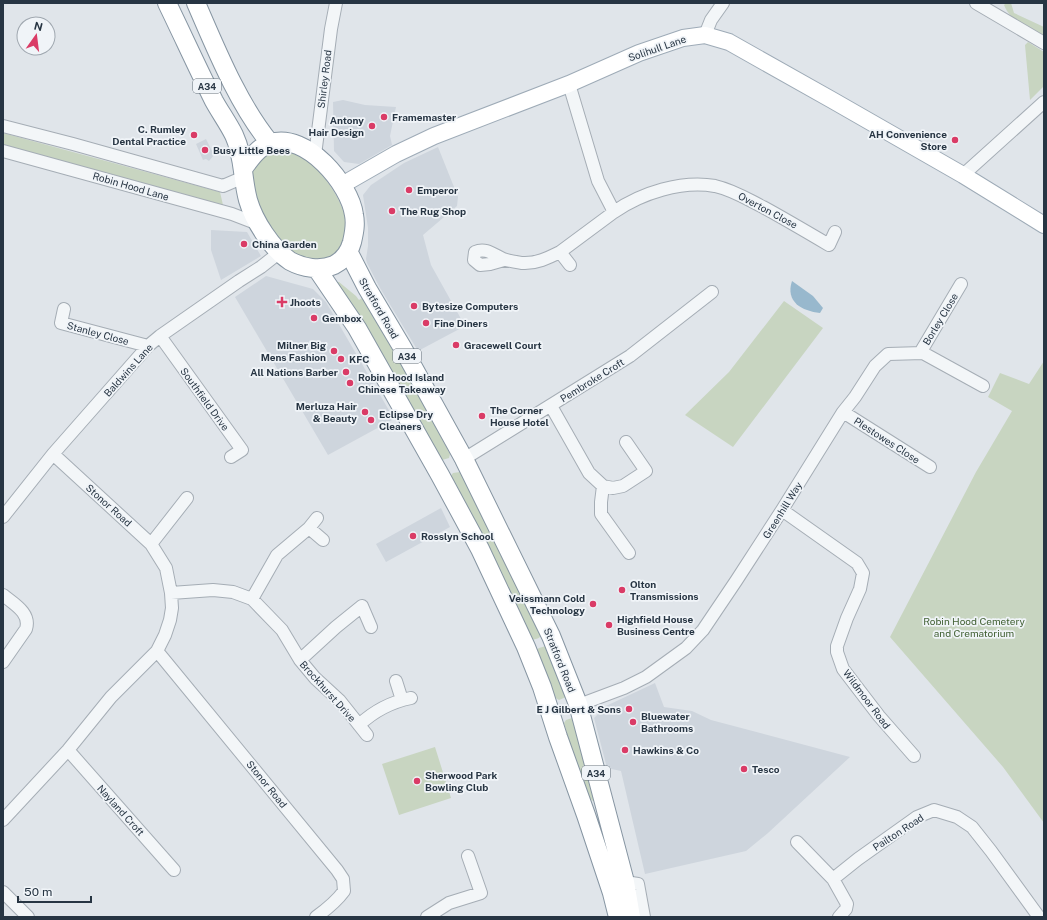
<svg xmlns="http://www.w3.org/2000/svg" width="1047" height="920" font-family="'Public Sans',sans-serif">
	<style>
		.built { fill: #ced5dd }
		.green { fill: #c8d5c1 }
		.water { fill: #98b8cd }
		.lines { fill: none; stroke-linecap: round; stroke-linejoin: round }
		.minor-casing { stroke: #a5adb5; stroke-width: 14 }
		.major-casing { stroke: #9eabb7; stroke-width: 18 }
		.highway-casing { stroke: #8695a2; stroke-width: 20 }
		.minor { stroke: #f3f6f8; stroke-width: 12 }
		.major { stroke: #fff; stroke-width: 16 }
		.highway { stroke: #fff; stroke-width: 18 }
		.poi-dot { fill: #da3b66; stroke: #f0f4f8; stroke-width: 1.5 }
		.labels { text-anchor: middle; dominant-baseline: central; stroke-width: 3.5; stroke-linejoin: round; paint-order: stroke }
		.shield { fill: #f0f4f8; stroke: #636e79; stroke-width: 1 }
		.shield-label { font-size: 9px; font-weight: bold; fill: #273543 }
		.street-label { font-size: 10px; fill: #273543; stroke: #f0f4f8 }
		.poi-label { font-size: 10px; font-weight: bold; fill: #273543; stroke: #f0f4f8; text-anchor: start }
		.park-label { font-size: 10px; fill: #416033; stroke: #f0f4f8 }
	</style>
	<rect width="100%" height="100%" fill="#e0e5ea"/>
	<path class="built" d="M343,100l22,5 31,2 -6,29 2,9 -33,19 -15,-2 -10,-11 -1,-49z
		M206,139l8,16 -5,6 -3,-2 -3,1 -7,-16z
		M438,147l20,50 -1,9 -34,29 8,30 34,61 -47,25 -38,-63 -13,-25 -1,-4 2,-13v-18l-5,-33 8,-10 33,-22z
		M211,230l36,2 14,24 -40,24 -10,-30z
		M266,276l47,13 13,13 68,117 -66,36 -93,-158z
		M441,508l9,19 -64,35 -10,-18z
		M655,683l9,24 28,4 19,9 139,37 -82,76 -22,18 -101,23 -24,-103 -14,-3 -13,-50 12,-12z"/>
	<path class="green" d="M1006,3h5l3,10 30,14v9c-17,-10 -32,-12 -40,-31z
		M1028,42l16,10v34l-14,14 -5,-55z
		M3,133l217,59 3,13 -220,-60z
		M283,150c5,1 10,2 15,4 22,10 55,58 48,82 -2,8 -8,15 -13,21 -7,1 -17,5 -24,4 -29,-3 -67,-71 -55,-96 2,-4 12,-12 17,-13 3,-2 8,-2 12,-2z
		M336,282h3l17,14 3,4 3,-2c31,51 60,103 88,156l-1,4 -7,2 -1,-2z
		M784,301l39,27 -90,119 -48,-32 44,-43z
		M1044,361v462l-41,-56 -113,-130 86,-165 36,-61 -24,-14 12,-24 29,11z
		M460,472l83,159c-2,8 -6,8 -13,9l-81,-162 4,-5z
		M546,646l20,51 -7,3 -5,-3 -19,-46 4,-3z
		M572,718l4,1 22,82h-5l-9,-8 -20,-70 2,-3z
		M435,747l16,51 -52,17 -17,-51z"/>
	<path class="water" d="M792,281l21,15 10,12 -3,5c-18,-2 -35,-11 -28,-32z"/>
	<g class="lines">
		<defs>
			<path id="minor" d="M976,3l68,40
				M705,35l6,-15 12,-17
				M569,84l29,97 16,31c27,-19 68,-32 101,-26 18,4 32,13 48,21 22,12 44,25 66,38l6,-13
				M3,126l70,18 150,42 21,-9
				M3,151l229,63 26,10
				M315,155l16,-126 5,-26
				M963,175l81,-73
				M504,260l-14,4 -10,1 -6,-5 1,-8c11,-5 19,3 28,7 6,2 13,3 19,4 14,1 26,-5 38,-11
				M570,265l-10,-13 54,-40
				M64,309l-3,14 87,23
				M160,336l82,114 -11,7
				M920,353l41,-69
				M551,406l38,67 14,13 10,2 10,-2 23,-15 -20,-29
				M843,412l87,55
				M464,459l166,-103 82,-64
				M603,486l-2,16v12l28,39
				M782,510l75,53 6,10 -3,16 -13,29 -10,28v6l6,17 13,17 23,30 35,40
				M3,517l50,-63 95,-108 12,-10 79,-55 22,-14 19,-15
				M309,528l8,-10
				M151,544l36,-46
				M171,593l42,-3 20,2 19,7 30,31 18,30 15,18 25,23 27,34
				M3,595c11,9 28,18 23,34l-23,33
				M252,599l25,-44 32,-27 14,12
				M157,651l180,219 6,9 1,12c-8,11 -17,18 -28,26
				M300,660l36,-33 26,-21 9,21
				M396,681l6,19
				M578,704l6,-1 40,-15 22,-11 40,-29 17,-18 33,-49 46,-71 61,-98 12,-15 20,-31 13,-12 35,-1 60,33
				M359,725c15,-14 32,-23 52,-27
				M68,750l106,120
				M3,820l65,-70 43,-53 46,-46 8,-16 5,-15 2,-12 -1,-15 -5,-25 -15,-24 -98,-90
				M797,842l36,37
				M625,882l13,2 6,33
				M3,892l25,25
				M427,917l22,-14 32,-10 -13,-37
				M839,917l7,-8 1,-5 -14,-25 25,-20 59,-42 17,-7 23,7 15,10 19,24 48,66"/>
			<path id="major" d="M342,185l54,-31 38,-18 135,-52 70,-31 44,-15 22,-3 24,7 103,58 131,75 81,50"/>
			<path id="highway" d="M167,3c16,33 31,66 47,98 6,11 14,22 20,34 10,21 8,43 14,65 6,21 24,49 42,61 13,7 30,10 44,4 10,-5 15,-12 18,-23 2,-9 4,-17 2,-27 -4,-31 -48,-83 -83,-72 -12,3 -21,16 -28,26
				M196,3c20,46 42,101 74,140
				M349,253l18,35 35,59 62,112 87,177 27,68 47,178 6,35
				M317,269l40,59 83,147 40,74 46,98 16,40 16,50 28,78 26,78 6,24"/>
		</defs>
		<use href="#minor" class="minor-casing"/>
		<use href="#major" class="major-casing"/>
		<use href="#highway" class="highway-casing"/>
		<use href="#minor" class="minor"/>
		<use href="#major" class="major"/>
		<use href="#highway" class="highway"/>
	</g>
	<g class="poi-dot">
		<circle cx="384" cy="117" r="4"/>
		<circle cx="372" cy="126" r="4"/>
		<circle cx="194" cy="135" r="4"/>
		<circle cx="955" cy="140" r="4"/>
		<circle cx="205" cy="150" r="4"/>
		<circle cx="409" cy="190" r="4"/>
		<circle cx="392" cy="211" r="4"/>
		<circle cx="244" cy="244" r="4"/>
		<path d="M280 296h4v4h4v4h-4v4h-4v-4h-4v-4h4z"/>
		<circle cx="414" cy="306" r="4"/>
		<circle cx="314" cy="318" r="4"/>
		<circle cx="426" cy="323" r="4"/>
		<circle cx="456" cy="345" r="4"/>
		<circle cx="334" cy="351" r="4"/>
		<circle cx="341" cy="359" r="4"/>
		<circle cx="346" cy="372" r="4"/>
		<circle cx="350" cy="383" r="4"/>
		<circle cx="365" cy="412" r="4"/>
		<circle cx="482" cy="416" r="4"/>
		<circle cx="371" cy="420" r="4"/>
		<circle cx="413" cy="536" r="4"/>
		<circle cx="622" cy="590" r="4"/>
		<circle cx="593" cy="604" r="4"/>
		<circle cx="609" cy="625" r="4"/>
		<circle cx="629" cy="709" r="4"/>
		<circle cx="633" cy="722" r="4"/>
		<circle cx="625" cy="750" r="4"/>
		<circle cx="744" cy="769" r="4"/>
		<circle cx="417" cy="781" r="4"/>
	</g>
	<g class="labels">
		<g class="shield">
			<rect x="193" y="79" width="28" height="14" rx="3"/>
			<rect x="393" y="349" width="28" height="14" rx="3"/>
			<rect x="582" y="766" width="28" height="14" rx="3"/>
		</g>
		<g class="shield-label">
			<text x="207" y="86">A34</text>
			<text x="407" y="356">A34</text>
			<text x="596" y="773">A34</text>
		</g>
		<g class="street-label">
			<text transform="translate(657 48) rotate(-19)">Solihull Lane</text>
			<text transform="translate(324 79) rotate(-83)">Shirley Road</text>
			<text transform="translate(131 186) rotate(16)">Robin Hood Lane</text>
			<text transform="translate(768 210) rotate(28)">Overton Close</text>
			<text transform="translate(379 308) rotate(60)">Stratford Road</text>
			<text transform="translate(940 319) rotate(-59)">Borley Close</text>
			<text transform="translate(98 333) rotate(15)">Stanley Close</text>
			<text transform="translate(128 370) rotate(-48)">Baldwins Lane</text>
			<text transform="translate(592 380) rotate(-32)">Pembroke Croft</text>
			<text transform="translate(205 399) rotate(54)">Southfield Drive</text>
			<text transform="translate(887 440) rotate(33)">Plestowes Close</text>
			<text transform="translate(109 505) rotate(42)">Stonor Road</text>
			<text transform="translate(782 510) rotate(-58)">Greenhill Way</text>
			<text transform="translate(560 660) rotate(68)">Stratford Road</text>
			<text transform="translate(328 691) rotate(48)">Brockhurst Drive</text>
			<text transform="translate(867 699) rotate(53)">Wildmoor Road</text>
			<text transform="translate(267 784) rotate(51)">Stonor Road</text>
			<text transform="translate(121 810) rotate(48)">Nayland Croft</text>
			<text transform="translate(898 832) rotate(-33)">Pailton Road</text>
		</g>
		<g class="poi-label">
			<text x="392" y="117">Framemaster</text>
			<text x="364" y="120" text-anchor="end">Antony<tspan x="364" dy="12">Hair Design</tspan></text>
			<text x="186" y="129" text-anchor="end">C. Rumley<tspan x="186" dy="12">Dental Practice</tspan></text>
			<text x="947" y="134" text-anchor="end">AH Convenience<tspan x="947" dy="12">Store</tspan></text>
			<text x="213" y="150">Busy Little Bees</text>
			<text x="417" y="190">Emperor</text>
			<text x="400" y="211">The Rug Shop</text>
			<text x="252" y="244">China Garden</text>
			<text x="290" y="302">Jhoots</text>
			<text x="422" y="306">Bytesize Computers</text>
			<text x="322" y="318">Gembox</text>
			<text x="434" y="323">Fine Diners</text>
			<text x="326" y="345" text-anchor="end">Milner Big<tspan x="326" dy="12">Mens Fashion</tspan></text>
			<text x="464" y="345">Gracewell Court</text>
			<text x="349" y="359">KFC</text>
			<text x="338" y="372" text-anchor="end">All Nations Barber</text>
			<text x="358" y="377">Robin Hood Island<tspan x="358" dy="12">Chinese Takeaway</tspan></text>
			<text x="357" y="406" text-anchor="end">Merluza Hair<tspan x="357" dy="12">&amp; Beauty</tspan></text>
			<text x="490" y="410">The Corner<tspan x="490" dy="12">House Hotel</tspan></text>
			<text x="379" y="414">Eclipse Dry<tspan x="379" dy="12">Cleaners</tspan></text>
			<text x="421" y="536">Rosslyn School</text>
			<text x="630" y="584">Olton<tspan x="630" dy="12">Transmissions</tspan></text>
			<text x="585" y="598" text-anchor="end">Veissmann Cold<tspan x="585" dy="12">Technology</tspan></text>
			<text x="617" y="619">Highfield House<tspan x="617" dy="12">Business Centre</tspan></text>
			<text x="621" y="709" text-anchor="end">E J Gilbert &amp; Sons</text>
			<text x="641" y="716">Bluewater<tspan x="641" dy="12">Bathrooms</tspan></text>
			<text x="633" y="750">Hawkins &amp; Co</text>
			<text x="752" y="769">Tesco</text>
			<text x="425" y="775">Sherwood Park<tspan x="425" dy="12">Bowling Club</tspan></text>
		</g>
		<g class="park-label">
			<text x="974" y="621">Robin Hood Cemetery<tspan x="974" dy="12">and Crematorium</tspan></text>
		</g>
	</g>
	<rect width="1047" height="920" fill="none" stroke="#273543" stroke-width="8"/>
	<g transform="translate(36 36) rotate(14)"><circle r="19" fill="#f0f4f8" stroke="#a0a8b0"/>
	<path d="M0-3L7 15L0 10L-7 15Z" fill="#da3b66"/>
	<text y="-6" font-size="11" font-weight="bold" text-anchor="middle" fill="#273543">N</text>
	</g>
	<path d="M18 896v6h73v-6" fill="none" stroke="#273543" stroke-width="2"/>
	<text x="24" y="896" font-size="12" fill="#273543" stroke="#f0f4f8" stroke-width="3" paint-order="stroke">50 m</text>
</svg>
